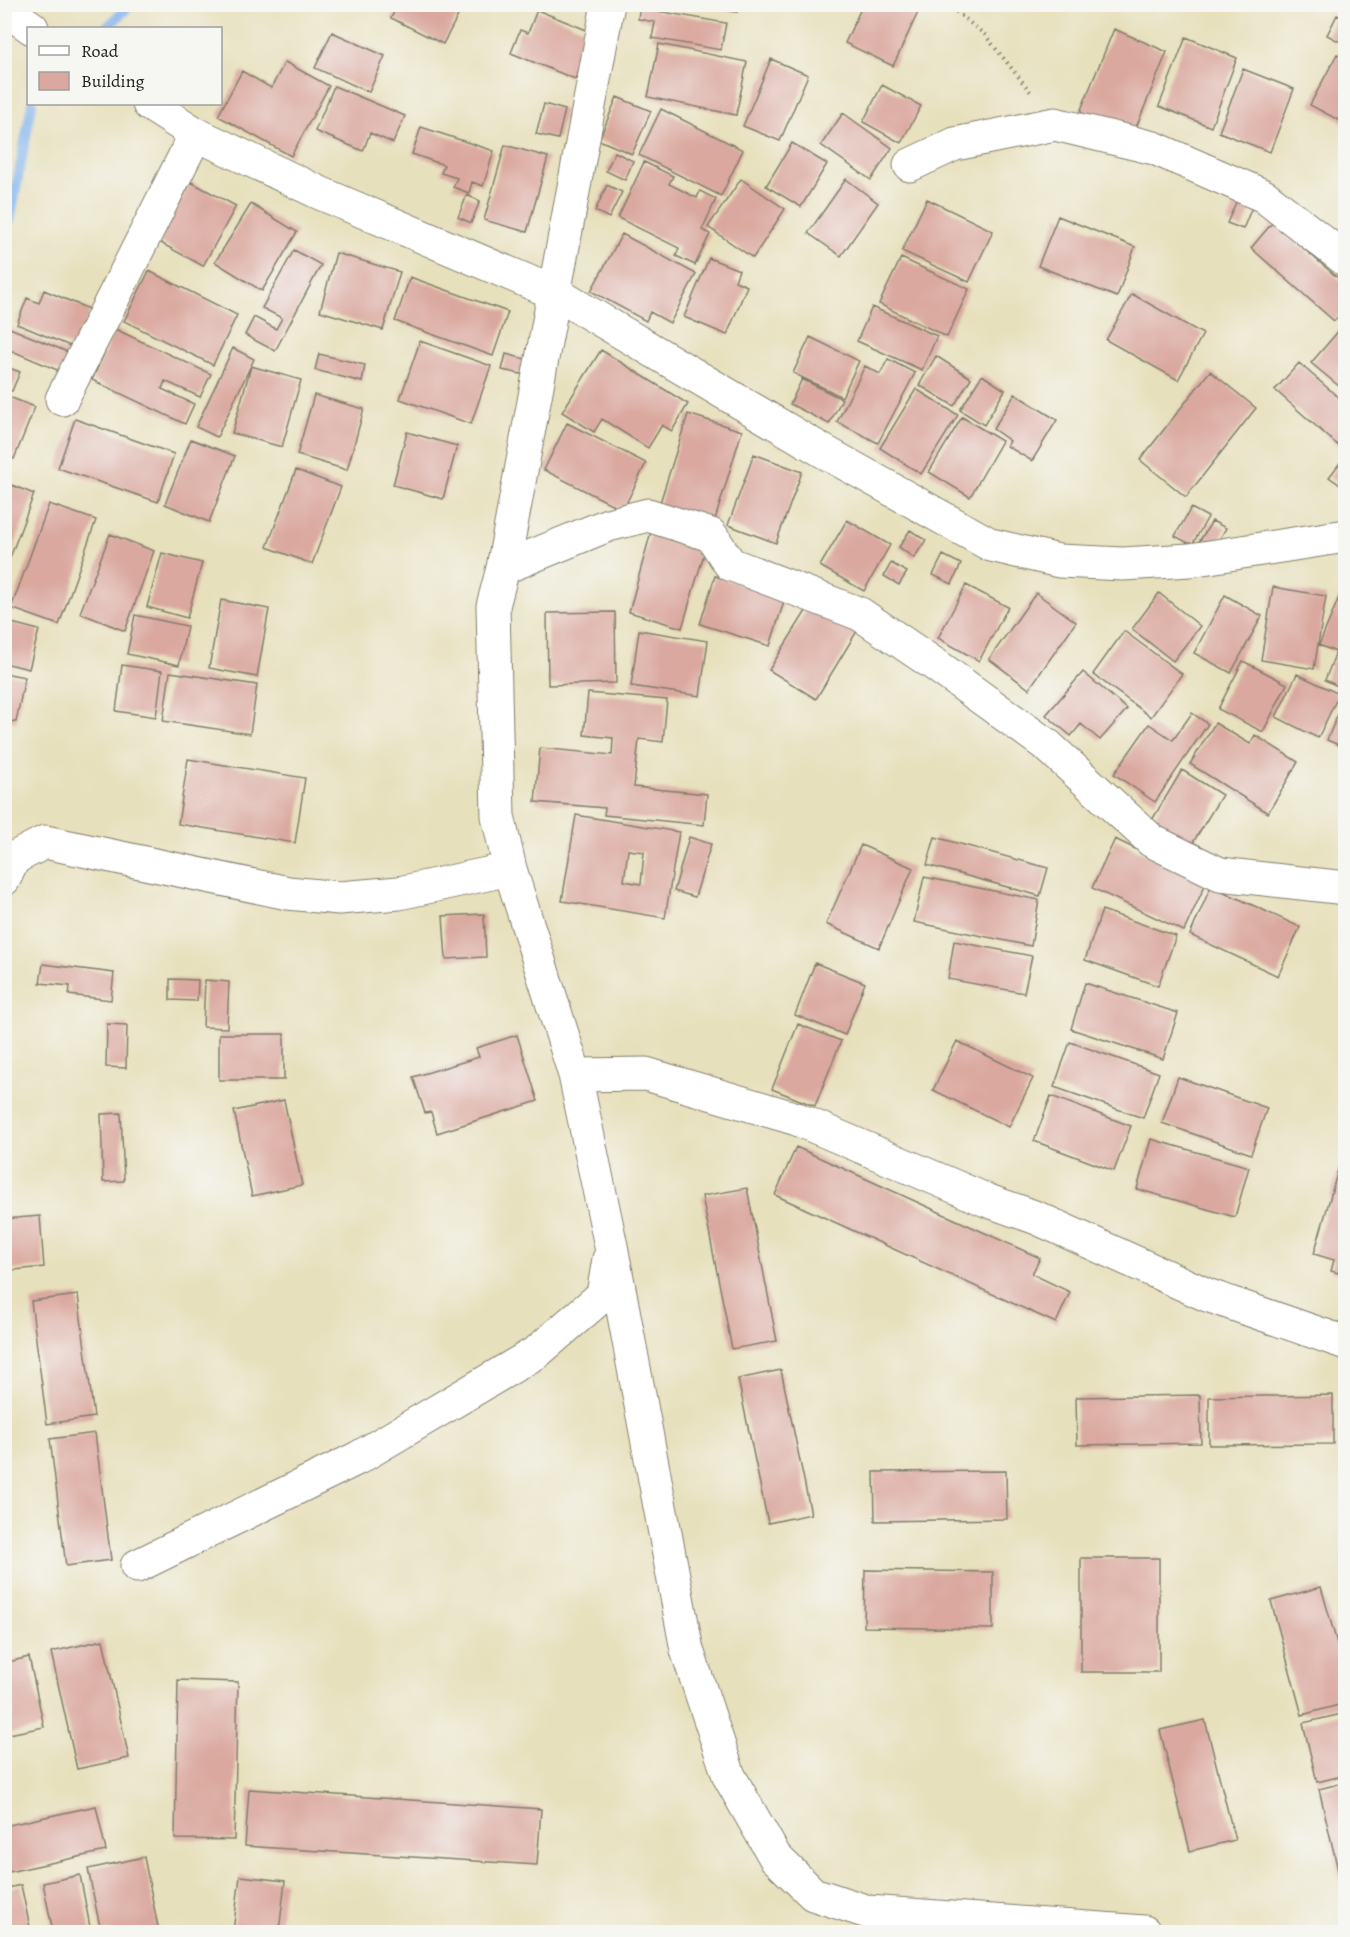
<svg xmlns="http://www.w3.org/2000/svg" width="1350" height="1937" font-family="Alegreya,serif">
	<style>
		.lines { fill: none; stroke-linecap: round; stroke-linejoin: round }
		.stream { stroke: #81b2ed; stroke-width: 10 }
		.building { fill: #daa89f; fill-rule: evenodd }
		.street-casing { stroke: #827e6c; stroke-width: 35 }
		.path { stroke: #827e6c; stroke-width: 4; stroke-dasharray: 1.5 4.5; stroke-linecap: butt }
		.street { stroke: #fff; stroke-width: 33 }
	</style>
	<rect width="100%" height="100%" fill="#f6f6f2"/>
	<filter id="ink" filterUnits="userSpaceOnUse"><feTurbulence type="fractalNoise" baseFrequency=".0167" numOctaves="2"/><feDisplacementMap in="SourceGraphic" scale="12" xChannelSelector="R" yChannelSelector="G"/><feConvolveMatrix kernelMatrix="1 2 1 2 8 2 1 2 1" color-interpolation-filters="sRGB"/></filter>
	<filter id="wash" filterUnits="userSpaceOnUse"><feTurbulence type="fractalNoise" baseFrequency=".008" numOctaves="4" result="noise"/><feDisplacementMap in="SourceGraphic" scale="24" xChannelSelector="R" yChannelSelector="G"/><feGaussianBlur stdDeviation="1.35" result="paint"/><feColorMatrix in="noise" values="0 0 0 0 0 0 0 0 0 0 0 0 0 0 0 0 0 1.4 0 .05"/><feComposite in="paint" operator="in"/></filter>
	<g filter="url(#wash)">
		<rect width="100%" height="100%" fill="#e7e0bc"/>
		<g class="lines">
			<path class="stream" d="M106,28l26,-24
				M4,227l6,-7 22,-116"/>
		</g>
		<g id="blocks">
			<path class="building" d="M398,4h58l6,4 -19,36 -52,-26z
				M640,4h18l-1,7 69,12 -5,27 -69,-12 3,-16 -17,-3z
				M696,4h42l-1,8z
				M863,4l58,2 -28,60 -48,-23z
				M537,10l57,23 -19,46 -64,-26 9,-23 8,3z
				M1337,15l9,4v26l-19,-10z
				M1114,29l53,23 -34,83 -53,-23z
				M332,32l53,24 -16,36 -54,-24z
				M1186,37l51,21 -26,69 -52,-21z
				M659,44l88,18 -11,53 -88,-18z
				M1337,54l9,4v66l-36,-19z
				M771,59l37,16 -28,66 -37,-15z
				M285,62l44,24 -38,70 -73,-40 24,-45 29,17z
				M1243,69l51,20 -24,63 -51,-20z
				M882,85l39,21 -20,37 -38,-21z
				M334,86l71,30 -12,27 -23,-10 -7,18 -48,-20z
				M617,97l34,14 -19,43 -33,-14z
				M544,104l21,6 -7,29 -22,-5z
				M661,109l82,41 -22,46 -82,-41z
				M843,113l49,35 -21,32 -50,-35z
				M421,127l73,24 -11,35 -11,-4 -3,11 -16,-6 4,-9 -16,-5 3,-8 -32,-11z
				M792,143l35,21 -26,43 -35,-21z
				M505,145l43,12 -21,75 -43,-12z
				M615,152l18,9 -8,19 -19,-9z
				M644,162l29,14 -4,8 28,14 3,-7 16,8 -14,31 8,4 -15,31 -19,-9 3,-8 -61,-30z
				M741,179l44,30 -32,49 -45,-31z
				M846,179l32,24 -37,53 -33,-23z
				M191,182l45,24 -33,60 -44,-24z
				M607,185l15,7 -13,26 -14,-7z
				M467,195l13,6 -9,22 -13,-6z
				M927,199l66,32 -24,51 -67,-31z
				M1237,200l15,7 -9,22 -16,-6z
				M251,204l46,28 -35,59 -47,-29z
				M1058,216l77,31 -18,50 -79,-31z
				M1273,222l73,63v23l-12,13 -83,-73z
				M622,234l74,40 -26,49 -20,-11 -4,9 -55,-30z
				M294,250l27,15 -46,86 -30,-16 9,-18 22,12 6,-11 -20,-10z
				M336,253l64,19 -17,58 -63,-19z
				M709,258l30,12 -4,11 12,5 -20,49 -43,-18z
				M901,258l68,31 -22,48 -68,-33z
				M149,271l88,44 -24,50 -89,-44z
				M410,277l98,35 -15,44 -98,-35z
				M44,290l47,20 -16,38 -58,-24 10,-26 12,5z
				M1132,294l71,40 -25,46 -72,-40z
				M872,307l65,29 -15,34 -65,-29z
				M5,326l65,27 -8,19 -57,-24z
				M1341,328l5,4v60l-35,-29z
				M115,329l96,45 -11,23 -35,-16 -3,8 32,15 -9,20 -93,-44z
				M810,337l49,24 -17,36 -49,-24z
				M420,341l71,25 -20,58 -71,-25z
				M233,348l21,11 -37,78 -21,-10z
				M601,350l87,54 -16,27 -10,-6 -14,23 -46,-29 -8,13 -32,-20z
				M319,354l46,11 -3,17 -47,-12z
				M506,354l23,6 -3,15 -24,-5z
				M936,356l35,22 -17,28 -35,-21z
				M888,359l27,14 -37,70 -41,-21 28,-56 15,8z
				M1299,363l47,41v39l-5,5 -66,-58z
				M4,366l16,6 -8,19 -8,-3z
				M251,366l50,14 -19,67 -50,-14z
				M1210,371l46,37 -70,89 -46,-37z
				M982,375l23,15 -21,35 -24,-15z
				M802,379l40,20 -13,25 -39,-20z
				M916,389l42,26 -37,59 -41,-26z
				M1015,394l42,26 -25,41 -25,-15 3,-5 -17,-12z
				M4,395l31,12 -21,52 -10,-4z
				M314,395l50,14 -17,61 -50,-15z
				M688,414l54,17 -29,95 -55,-17z
				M962,417l40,24 -32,56 -41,-25z
				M75,419l99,35 -16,48 -100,-34z
				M567,423l79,40 -23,47 -79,-40z
				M407,432l50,14 -14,53 -50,-14z
				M191,439l44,17 -26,66 -44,-18z
				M754,454l48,18 -26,71 -48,-18z
				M1346,455v34l-17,-12z
				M296,470l45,17 -29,77 -45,-17z
				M4,482l30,12 -29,77h-1z
				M49,504l47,16 -37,105 -48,-17z
				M1191,508l17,9 -16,28 -17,-9z
				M847,520l43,25 -26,46 -44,-25z
				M1212,521l14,7 -13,23 -14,-9z
				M652,528l55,16 -25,84 -53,-16z
				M910,530l16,10 -12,18 -15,-11z
				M110,534l44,17 -29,80 -45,-18z
				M162,553l40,10 -15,55 -40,-11z
				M943,555l18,9 -9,20 -19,-9z
				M891,563l16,9 -8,13 -15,-9z
				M715,576l70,22 -15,48 -70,-22z
				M966,585l42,22 -29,54 -41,-23z
				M1273,587l53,9 -12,73 -53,-9z
				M1342,590l4,2v89l-4,7 -17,-8 11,-28 -17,-7z
				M1036,593l40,29 -47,67 -40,-30z
				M1159,593l41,33 -27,35 -41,-32z
				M1225,595l37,21 -31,57 -37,-20z
				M221,600l48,9 -12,68 -48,-9z
				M811,603l46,28 -41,68 -47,-29z
				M615,612l1,71 -68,2 -1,-72z
				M135,615l52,11 -8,39 -52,-11z
				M4,621l35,9 -10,39 -25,-6z
				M639,630l69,11 -8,55 -69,-10z
				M1124,631l58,43 -31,43 -58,-43z
				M1243,661l44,23 -24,48 -45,-23z
				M122,665l40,6 -6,46 -40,-6z
				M170,672l87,13 -7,49 -87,-13z
				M1083,672l44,37 -27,31 -19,-16 -10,12 -25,-21z
				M4,673l21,4 -9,45 -12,-2z
				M1297,674l42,20 -21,44 -42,-21z
				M588,693l79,7 -4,42 -24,-3 -5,48 73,7 -3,31 -100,-10 1,-7 -70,-6 5,-54 72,7 1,-17 -29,-3z
				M1345,697h1v51l-19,-8z
				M1192,713l16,11 -53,78 -41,-28 35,-50 24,16z
				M1215,723l35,21 5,-9 43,27 -30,51 -78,-49z
				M188,759l117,19 -10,65 -117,-19z
				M1182,770l40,25 -33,54 -40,-24z
				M576,815l103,17 -14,86 -103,-17zM628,850l16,2 -3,32 -17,-3z
				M689,837l22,7 -16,53 -21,-6z
				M935,837l113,31 -8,28 -113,-31z
				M1115,839l91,44 -22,48 -92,-43z
				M861,845l52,23 -34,80 -53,-24z
				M924,877l115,23 -8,46 -117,-24z
				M1211,886l89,41 -22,49 -88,-41z
				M1102,910l74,26 -18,50 -73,-26z
				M484,914l2,43 -40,2 -3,-43z
				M954,941l78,15 -8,37 -76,-14z
				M815,963l50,20 -20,52 -50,-20z
				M43,964l71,9 -3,27 -42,-5 1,-9 -30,-3z
				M170,979l28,1 -1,21 -27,-1z
				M205,980l24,2 -2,46 -24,-1z
				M1085,983l93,30 -15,46 -92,-30z
				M107,1024l20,1 -1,43 -20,-1z
				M798,1024l43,17 -26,65 -43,-17z
				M219,1034h65v46h-65z
				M517,1035l21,66 -101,32 -6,-21 -6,1 -12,-36 66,-20 -3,-9z
				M957,1041l76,37 -24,49 -76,-37z
				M1070,1042l89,31 -16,45 -89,-31z
				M1178,1077l89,31 -16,46 -89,-31z
				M1051,1096l80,30 -17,45 -80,-30z
				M284,1100l18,85 -50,11 -18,-85z
				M121,1113l3,68 -21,1 -2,-68z
				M1151,1139l98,28 -14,50 -98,-28z
				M796,1147l244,111 -8,16 38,18 -14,31 -281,-128z
				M1338,1170l8,2v103l-15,-4 3,-11 -20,-6z
				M747,1188l30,153 -45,8 -30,-153z
				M40,1216l4,51 -40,4v-52z
				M78,1295l16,122 -47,7 -16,-123z
				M781,1370l30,144 -43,9 -30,-144z
				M1200,1395l1,48 -124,2 -1,-48z
				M1333,1395v49l-124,1v-48z
				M95,1433l16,127 -45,6 -16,-127z
				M1006,1471l1,48 -132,2 -1,-49z
				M1081,1558h78v114h-78z
				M865,1570l128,2v57l-129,-2z
				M1321,1587l25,88v28l-44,12 -31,-114z
				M103,1640l26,118 -52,11 -26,-117z
				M29,1657l15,70 -40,8v-72z
				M178,1680l60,2 -4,158 -59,-1z
				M1346,1713v62l-29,7 -14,-59z
				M1205,1720l30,120 -45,11 -30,-121z
				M1346,1782v118h-1l-26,-111z
				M249,1789l292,20 -4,56 -292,-19z
				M96,1806l10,45 -102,22v-47z
				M144,1857l15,75h-58l-13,-63z
				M80,1875l11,57h-38l-10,-49z
				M240,1876l45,5 -6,51h-46z
				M21,1885l10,47h-27v-43z"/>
		</g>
	</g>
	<g filter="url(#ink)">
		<use href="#blocks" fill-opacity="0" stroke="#827e6c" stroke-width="1.5"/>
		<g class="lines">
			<defs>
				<path id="street" d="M608,4l-105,564 -10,38 5,210 12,53 65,206 36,171 76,404 42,126 46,81 38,37 55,18 276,20
					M4,8l28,20
					M149,104l47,30 124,59 235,100 268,158 168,94 68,16 64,3 67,-4 156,-24
					M910,165l45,-21 100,-20 99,24 110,48 82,64
					M62,399l134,-265
					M503,568l105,-43 40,-10 63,20 19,29 130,50 77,52 111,80 104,95 68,33 126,14
					M4,879l10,-21 31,-16 243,51 51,5 60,-5 111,-24
					M575,1075l71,-1 151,45 189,81 51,18 170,77 139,48
					M137,1566l221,-108 179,-106 66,-57 6,-36"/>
			</defs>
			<use href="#street" class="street-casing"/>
			<path class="path" d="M947,4l38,31 48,60"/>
			<use href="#street" class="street"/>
		</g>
	</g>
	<rect width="1350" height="1937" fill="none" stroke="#f6f6f2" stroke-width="24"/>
	<rect x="27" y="27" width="195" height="78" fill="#f6f6f2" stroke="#9f9f9c" stroke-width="1.5"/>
	<rect x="39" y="46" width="30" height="9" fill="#ffffff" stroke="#9f9f9c" stroke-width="1.5"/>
	<text x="81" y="57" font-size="18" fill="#1c1c1c">Road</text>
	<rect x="39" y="72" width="30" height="18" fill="#daa89f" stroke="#9f9f9c" stroke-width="1.5"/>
	<text x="81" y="87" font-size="18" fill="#1c1c1c">Building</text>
</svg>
